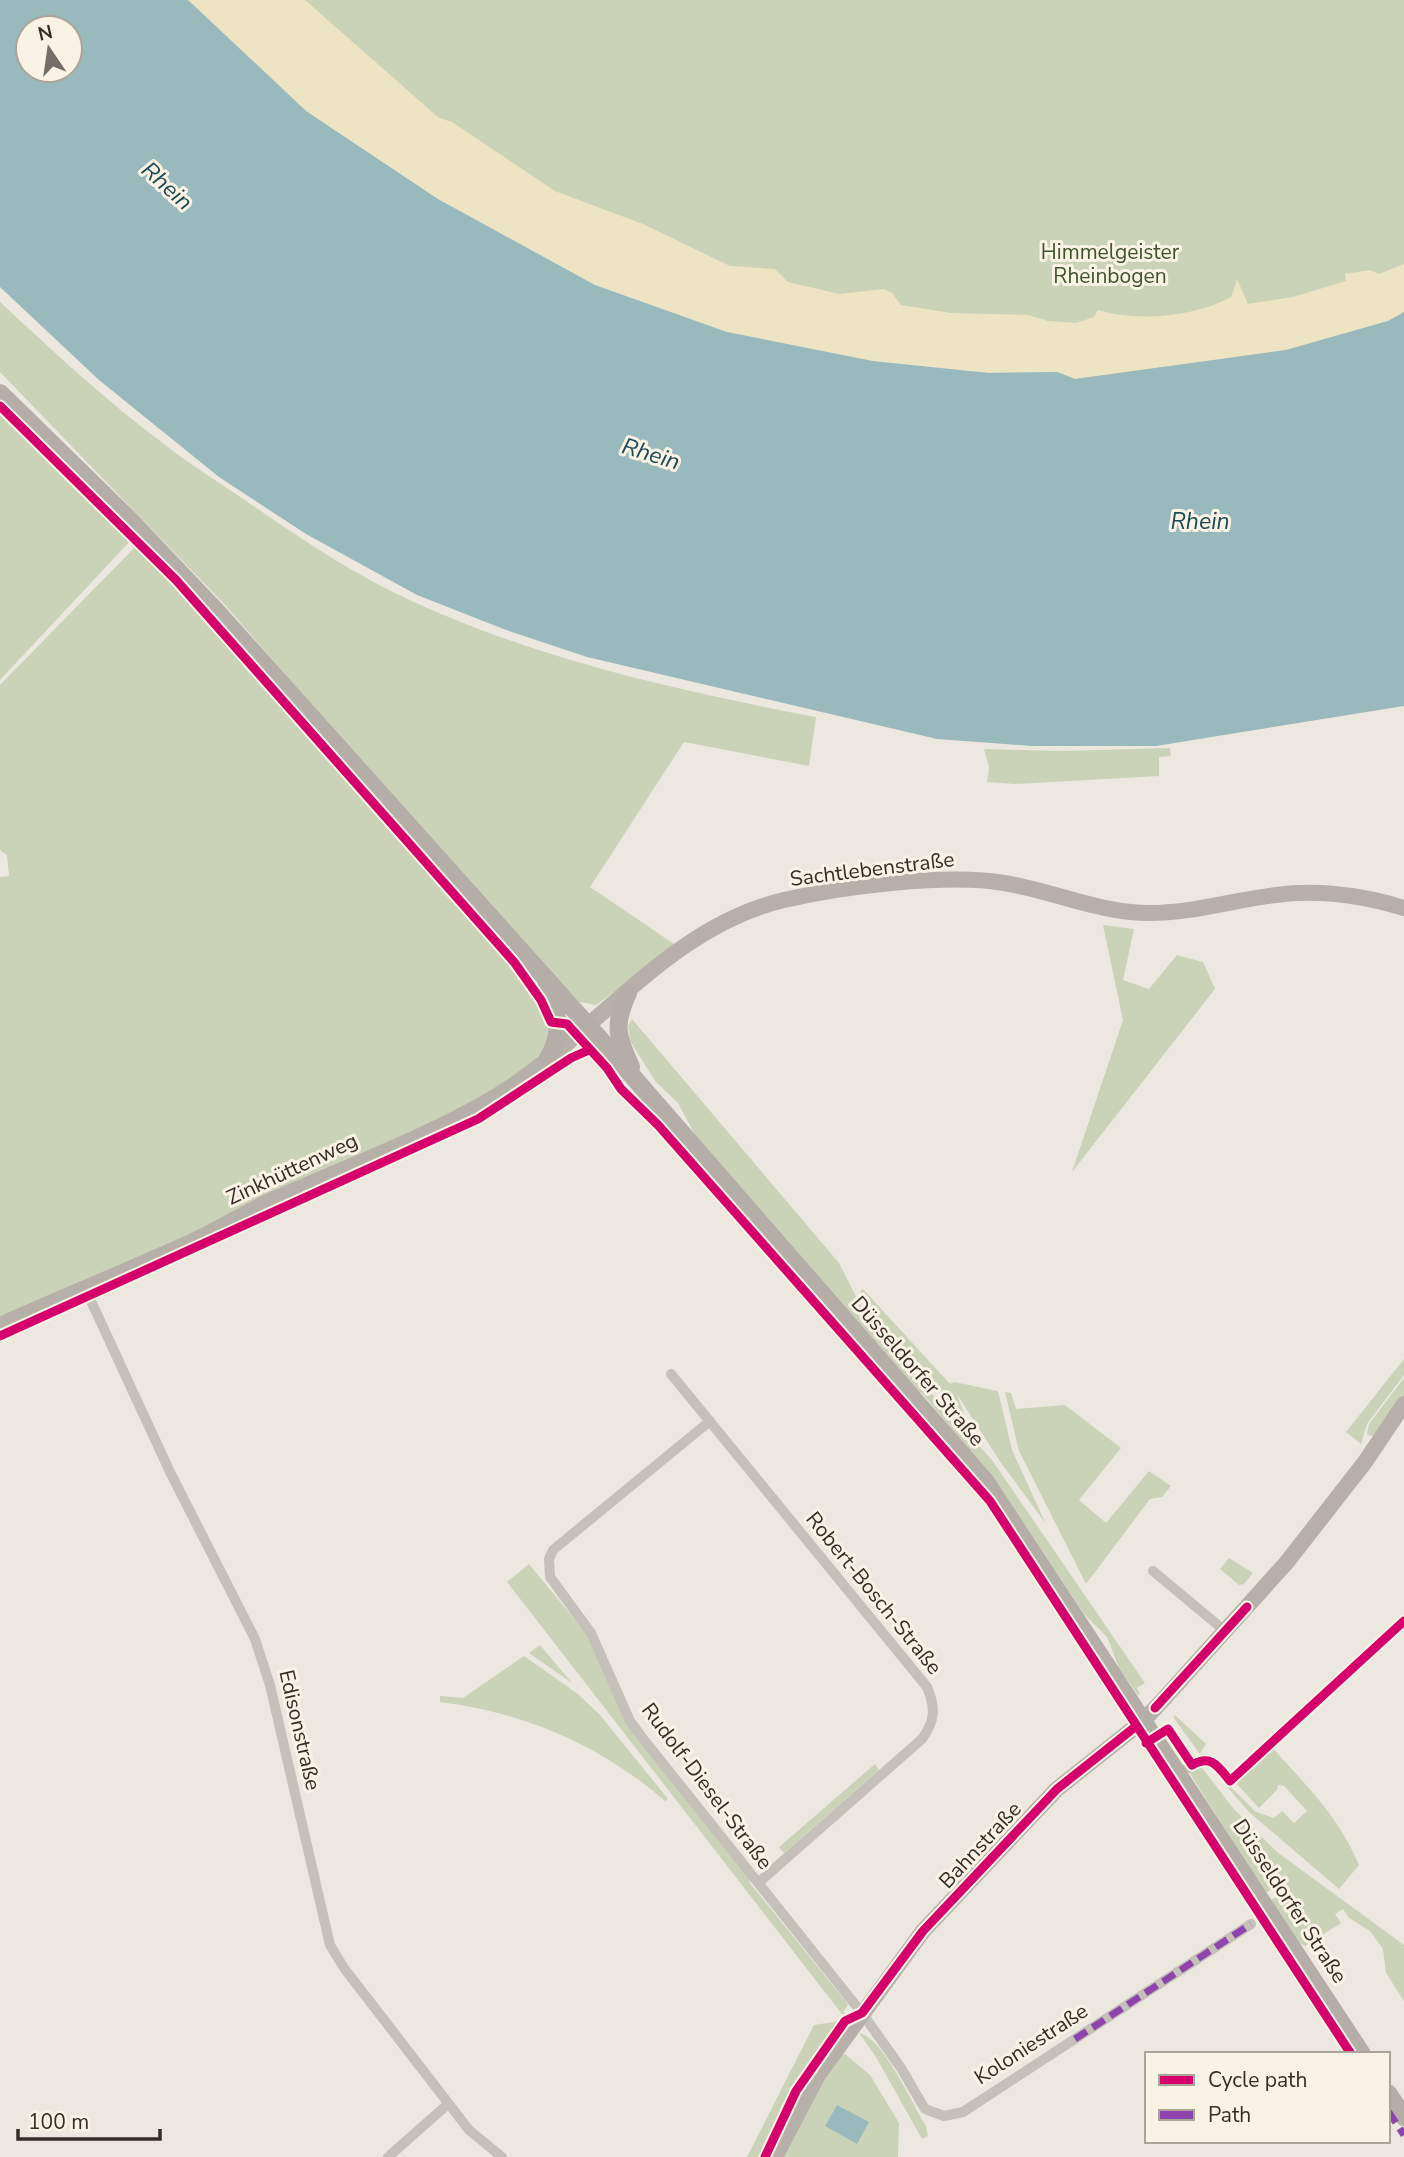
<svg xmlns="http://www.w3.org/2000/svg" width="1404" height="2157" font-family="'Nunito Sans',sans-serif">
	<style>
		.green { fill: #cad3b8 }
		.sand { fill: #ede4c4 }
		.water { fill: #9ab9bd; fill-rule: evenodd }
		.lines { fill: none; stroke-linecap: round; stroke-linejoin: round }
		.street { stroke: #c5c0b8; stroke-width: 10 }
		.secondary { stroke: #b6b0a8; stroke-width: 16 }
		.primary { stroke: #b4aea7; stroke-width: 18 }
		.quiet { stroke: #8e44ad; stroke-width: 7; stroke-dasharray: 14 7; stroke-linecap: butt }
		.cycleway-casing { stroke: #f9f3e5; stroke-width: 13 }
		.cycleway { stroke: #d6006c; stroke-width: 9 }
		.labels { text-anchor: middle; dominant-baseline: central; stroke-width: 6; stroke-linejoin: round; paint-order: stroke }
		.park-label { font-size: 21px; fill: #3f542a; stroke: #f9f3e5 }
		.street-label { font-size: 21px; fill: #352d26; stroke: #f9f3e5 }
		.water-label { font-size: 23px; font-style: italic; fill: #1b4b57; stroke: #f9f3e5 }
	</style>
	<rect width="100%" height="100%" fill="#ece8df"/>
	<path class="green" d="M8,0h1396v495l-69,14 -1265,-481z
		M0,302c53,49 106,99 164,142 29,23 61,42 91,63 51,35 103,70 159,95 126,58 266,89 402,115l-7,49 -125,-24 -94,145 87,59 -81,59 -17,-3 -164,-177 -189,-219 -226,-234z
		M0,408l133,130 -133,142z
		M138,544l92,99 287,325 28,43 5,15 -3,22 -28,28 -91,50 -428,194v-443l9,-1 -2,-21 -7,-5v-165z
		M230,638l287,321 -2,2z
		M1170,748l1,8 -12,1v19l-144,8 -28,-2 2,-15 -5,-18 76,2z
		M1103,925l31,4 -11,51 26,9 28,-34 26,7 12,27 -143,183 51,-152z
		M632,1019l207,244 27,53 17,24 109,120 153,223 -8,5 3,6 -2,1 -19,-27 -12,-31 -23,-23 -84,-126 -78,-95 -9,-2 -207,-236 -28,-52 -22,-21 -20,-31 -6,-11 -2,-14z
		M863,1289l87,95 4,-2 44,9 14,59 34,74 -47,-64 -42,-66 11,31 -74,-83 -34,-51z
		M1404,1359v16l-37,49 -6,20 -15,-12z
		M1404,1378v18l-30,41 -7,-3 2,-10z
		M1005,1392l6,1 5,16 49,-4 56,43 -42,52 27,23 43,-52 22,15 -9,11 -12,2 -64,85 -67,-133z
		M1229,1558l24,15 -9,11 -5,1 -19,-16z
		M529,1564l60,73 34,79 128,163 -2,3 99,122 -4,7 1,7 -338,-436z
		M540,1645l32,38 -43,-30z
		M524,1656l54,38 22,21 68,84 -3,2c-64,-56 -142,-89 -225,-99v-6l23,2z
		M1175,1715l31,29 -6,10 -27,-37z
		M1272,1747c35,40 66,68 87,118l-20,24 -89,-76 -43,-49 49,48 18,6 8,-7 12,12 13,-12 -23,-25 -6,-1 -1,5 -18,18 -24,-26z
		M875,1764l4,6 -95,83 -5,-6z
		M1200,1765l33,43 44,44 127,93v56l-18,-28 -3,-24 -13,-18 -21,-13 -6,-9 -8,5 6,9 -36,23 -9,-5 -26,-40 19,-13 -5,-6 -19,11 -76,-121z
		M840,2021l-40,62 -37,74h-16l67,-132z
		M859,2033c23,3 54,72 67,93l2,10 -6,3 -46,-82z
		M845,2054l25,21 29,48 -1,34h-115l23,-49 31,-51z"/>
	<path class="sand" d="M188,0h117l134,118 13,4 103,69 88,33 87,42 45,3 13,13 51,12 45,-5 8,4 9,12 50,8 77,2 20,6 28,2 18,-6 4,-7c39,12 97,7 133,-13l6,-18 11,25 45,-7 53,-16 -1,-7 25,-4 9,4 25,-10v48l-16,9 -102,29 -211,29 -18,-7 -68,1 -116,-12 -146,-29 -132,-47 -157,-86 -132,-88z"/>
	<path class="water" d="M0,0h188l118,111 132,88 157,86 132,47 146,29 116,12 68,-1 18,7 211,-29 102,-29 16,-9v394l-248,40h-124l-95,-7 -350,-82 -81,-27 -89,-35 -111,-61 -87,-57 -120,-97 -99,-93zM70,28v42h-42v-42z
		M837,2105l32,17 -12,22 -32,-18z"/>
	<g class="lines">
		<path class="street" d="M85,1288l85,184 85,167 15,46 60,260 14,23 125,162 33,27
			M671,1374l256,313c9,21 8,34 -5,52l-164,144
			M710,1421l-157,129 -4,9 1,18 41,56 39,88 11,15 221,277 39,55 24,41 19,7 19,-4 288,-188
			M1153,1571l72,60
			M1179,1773l25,-14 11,3 15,19 92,-86
			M388,2157l60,-53"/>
		<path class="secondary" d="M0,1325c65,-29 132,-56 197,-86 28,-13 53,-30 82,-42 67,-30 138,-56 202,-92 107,-58 180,-176 303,-205 57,-13 163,-27 220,-17 49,8 93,29 142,30 52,1 101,-18 152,-20 34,-2 74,5 106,15
			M775,2157l43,-82 105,-144 134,-142 87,-69 17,-18 126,-140 78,-100 39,-58"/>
		<path class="primary" d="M0,393l129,126 91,96 381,425 385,442 376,572
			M546,986c12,27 18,46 2,72
			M628,993c-15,33 -11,41 3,74
			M1388,2093l16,24"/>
		<path class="quiet" d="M1075,2039l176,-115
			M1388,2111l16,24"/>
		<defs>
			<path id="cycleway" d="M0,406l176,174 338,382 27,38 10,22 16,2 40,44 14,21 37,36 332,376 361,553
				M0,1336l478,-217 93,-61 18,-8
				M1155,1708l92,-101
				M1146,1743l22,-14 24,36c19,-11 26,1 38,16l174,-160
				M765,2157l31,-66 49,-70 17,-8 61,-82 134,-142 78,-62"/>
		</defs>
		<use href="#cycleway" class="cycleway-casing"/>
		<use href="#cycleway" class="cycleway"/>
	</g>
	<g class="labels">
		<g class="park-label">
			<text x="1110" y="252">Himmelgeister<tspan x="1110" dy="24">Rheinbogen</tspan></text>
		</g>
		<g class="street-label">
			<text transform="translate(872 869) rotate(-7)">Sachtlebenstraße</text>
			<text transform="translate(292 1169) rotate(-25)">Zinkhüttenweg</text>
			<text transform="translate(918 1371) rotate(49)">Düsseldorfer Straße</text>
			<text transform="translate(874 1593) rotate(51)">Robert-Bosch-Straße</text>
			<text transform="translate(300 1730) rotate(77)">Edisonstraße</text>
			<text transform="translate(707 1786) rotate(53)">Rudolf-Diesel-Straße</text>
			<text transform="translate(980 1845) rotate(-47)">Bahnstraße</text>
			<text transform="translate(1290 1901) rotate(57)">Düsseldorfer Straße</text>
			<text transform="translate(1031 2044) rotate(-33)">Koloniestraße</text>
		</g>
		<g class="water-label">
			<text transform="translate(167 186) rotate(42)">Rhein</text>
			<text transform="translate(651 454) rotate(17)">Rhein</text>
			<text x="1200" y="521">Rhein</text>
		</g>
	</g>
	<rect x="1145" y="2052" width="245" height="91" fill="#f9f3e5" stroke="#aba499" stroke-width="2"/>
	<rect x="1159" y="2075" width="35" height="10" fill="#d6006c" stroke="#aba499" stroke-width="2"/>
	<text x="1208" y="2087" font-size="21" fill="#352d26">Cycle path</text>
	<rect x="1159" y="2110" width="35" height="10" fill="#8e44ad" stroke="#aba499" stroke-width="2"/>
	<text x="1208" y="2122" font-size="21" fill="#352d26">Path</text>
	<g transform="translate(49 49) rotate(347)"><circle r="33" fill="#f9f3e5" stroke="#aba499" stroke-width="2"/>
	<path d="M0-5L12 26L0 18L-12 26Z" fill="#756e67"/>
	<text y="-10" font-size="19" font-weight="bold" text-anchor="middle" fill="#352d26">N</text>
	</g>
	<path d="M18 2129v10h142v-10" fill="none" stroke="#352d26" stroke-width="3.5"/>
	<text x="28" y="2129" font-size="21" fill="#352d26" stroke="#f9f3e5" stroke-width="5" paint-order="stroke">100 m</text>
</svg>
